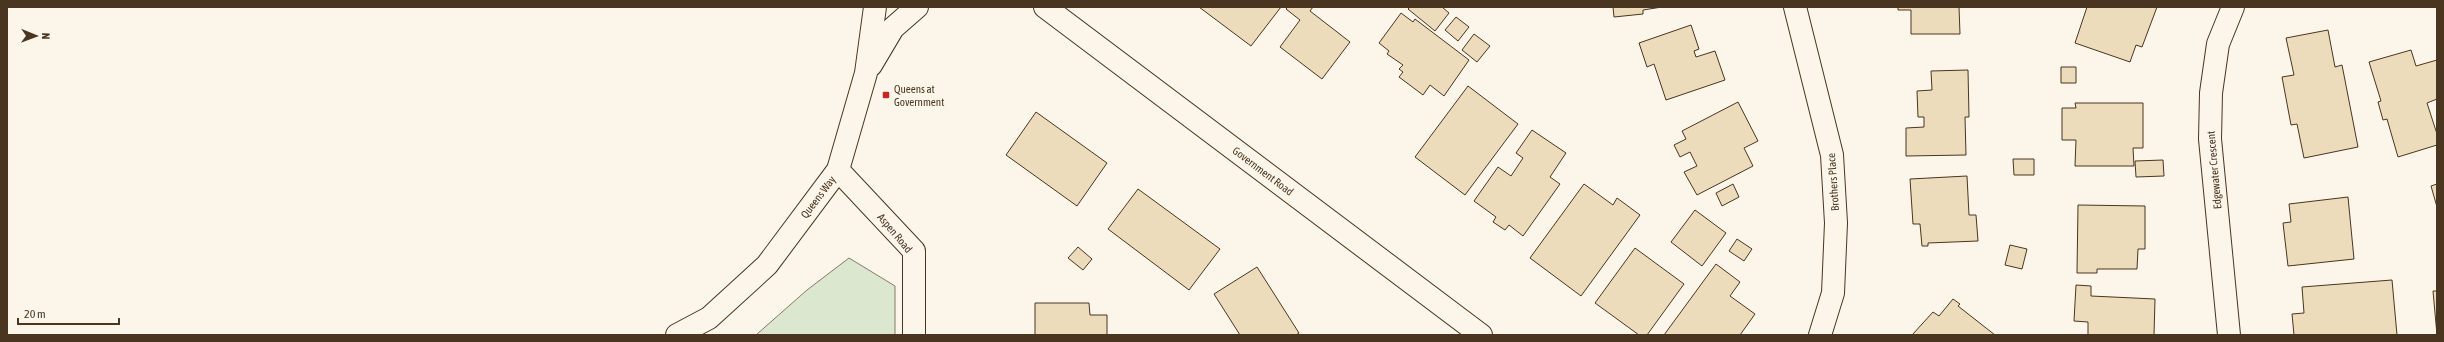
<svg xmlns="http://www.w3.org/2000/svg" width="2444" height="342" font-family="'Asap Condensed',sans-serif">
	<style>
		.green { fill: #dce7d0; stroke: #887966 }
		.building { fill: #ecdcbc; stroke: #4a3520 }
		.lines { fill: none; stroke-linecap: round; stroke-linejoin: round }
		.minor-casing { stroke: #4a3520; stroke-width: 24 }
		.tertiary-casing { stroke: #4a3520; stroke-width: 24 }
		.minor { stroke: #fbf6e9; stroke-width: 22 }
		.tertiary { stroke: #fbf6e9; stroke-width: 22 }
		.poi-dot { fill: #c62828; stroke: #fbf6e9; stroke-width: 1.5 }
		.labels { text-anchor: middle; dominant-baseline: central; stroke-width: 3; stroke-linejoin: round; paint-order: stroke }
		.poi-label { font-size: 11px; fill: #4a3520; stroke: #fbf6e9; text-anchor: start }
		.street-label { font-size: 11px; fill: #4a3520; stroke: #fbf6e9 }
	</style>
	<rect width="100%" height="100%" fill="#fbf6e9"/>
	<path class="green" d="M849,258l46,28v49h-139l51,-45z"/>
	<path class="building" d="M1199,7h82l-30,39z
		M1288,7h25l-3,4 40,31 -28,37 -42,-32 20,-27 -14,-11z
		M1410,7h32l7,6 -14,18 -27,-22z
		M1613,7h49l-19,3v4l-29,3z
		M1898,7h61l1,27h-49v-24h-13z
		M2087,7h70l-15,40 -6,-2 -6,17 -55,-19z
		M1401,13l12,9 2,-3 54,41 -25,36 -14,-11 -7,10 -24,-18 4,-5 -4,-3 4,-4 -16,-11 2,-3 -10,-8z
		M1456,17l13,10 -11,14 -13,-11z
		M1691,25l8,24 -5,2 2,6 19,-6 10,29 -59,20 -12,-36 -7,3 -8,-24z
		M2328,30l7,37 7,-2 16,82 -54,11 -7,-34 -6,1 -9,-48 12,-2 -8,-37z
		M1474,34l16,12 -13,16 -15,-12z
		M2411,50l5,16 21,-6v39l-10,4 10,31v11l-39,12 -11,-38 -4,1 -5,-18 3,-1 -12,-39z
		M2061,67h15v16h-15z
		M1968,70l1,47h-4l1,38 -60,1v-28l18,-1v-10h-6l-1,-26 15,-1 -1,-19z
		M1468,86l50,38 -53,71 -50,-38z
		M1738,102l20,39 -14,7 9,18 -56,29 -13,-23 13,-6 -7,-14 -10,5 -6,-12 12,-6 -4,-8z
		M2075,103h68v45h-10l1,18h-59l1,-26h-14v-32h14z
		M1036,112l71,51 -30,43 -71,-51z
		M1532,130l34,23 -16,24 10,7 -37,52 -14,-11 -4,5 -12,-8 3,-5 -22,-16 24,-34 13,9 12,-18 -7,-5z
		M2013,159h21v16h-20z
		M2163,160l1,16 -28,1 -1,-16z
		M1967,176l2,39h7l2,26 -50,2v3h-6l-2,-22h-7l-3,-45z
		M1584,184l29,21 4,-7 23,17 -59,81 -51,-38z
		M1733,184l6,13 -17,9 -6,-13z
		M2437,184v23l-6,-21z
		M1138,189l82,60 -31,41 -81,-61z
		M2348,197l6,62 -66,7 -5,-43 8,-1 -2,-18z
		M2078,205l67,1v43h-7l-1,20h-40v4h-20z
		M1695,210l31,23 -24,33 -31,-24z
		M1737,239l15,10 -8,12 -15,-10z
		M2010,245l17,4 -5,20 -17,-4z
		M1078,247l14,12 -9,11 -15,-12z
		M1635,248l49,36 -37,51h-8l-44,-32z
		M1716,264l24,18 -10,14 25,18 -15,21h-76z
		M1257,267l42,66 -3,2h-56l-26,-41z
		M2392,280l5,55h-103l-2,-21 12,-1 -2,-26z
		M2076,285l15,1v10l64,3 -1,36h-66v-13l-14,-1z
		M2433,291h4v44z
		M1953,299l7,5 -2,2 37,29h-83l21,-23 6,4z
		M1035,303h54l1,12h17v20h-72z"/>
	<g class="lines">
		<defs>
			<path id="minor" d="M1795,7l37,148 4,68 -3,70 -13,42
				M838,170l76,81v84
				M2229,335l-19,-196 1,-46 7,-49 15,-37"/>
			<path id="tertiary" d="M1045,7l436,328
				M871,65l22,-37 24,-21
				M677,335l32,-17 58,-53 71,-95 28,-97 9,-66"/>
		</defs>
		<use href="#minor" class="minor-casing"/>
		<use href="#tertiary" class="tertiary-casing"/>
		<use href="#minor" class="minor"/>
		<use href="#tertiary" class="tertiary"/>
	</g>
	<rect class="poi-dot" x="882" y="91" width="8" height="8" rx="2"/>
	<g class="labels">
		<g class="poi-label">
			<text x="894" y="89">Queens at<tspan x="894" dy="13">Government</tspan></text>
		</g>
		<g class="street-label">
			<text transform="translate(2214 170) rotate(-95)">Edgewater Crescent</text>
			<text transform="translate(1263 171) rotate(37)">Government Road</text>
			<text transform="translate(1833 182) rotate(-94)">Brothers Place</text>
			<text transform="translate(818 197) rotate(-53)">Queens Way</text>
			<text transform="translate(895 233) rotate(50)">Aspen Road</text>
		</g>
	</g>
	<rect width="2444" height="342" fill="none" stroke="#4a3520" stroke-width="16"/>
	<g transform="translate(36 36) rotate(91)" stroke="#fbf6e9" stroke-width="3" paint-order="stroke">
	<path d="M0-3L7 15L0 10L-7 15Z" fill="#4a3520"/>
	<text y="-6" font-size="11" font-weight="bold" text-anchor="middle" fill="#4a3520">N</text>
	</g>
	<path d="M18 318v6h101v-6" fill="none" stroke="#4a3520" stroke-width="2"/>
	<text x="24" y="318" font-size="12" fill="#4a3520" stroke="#fbf6e9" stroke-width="3" paint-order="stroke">20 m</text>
</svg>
